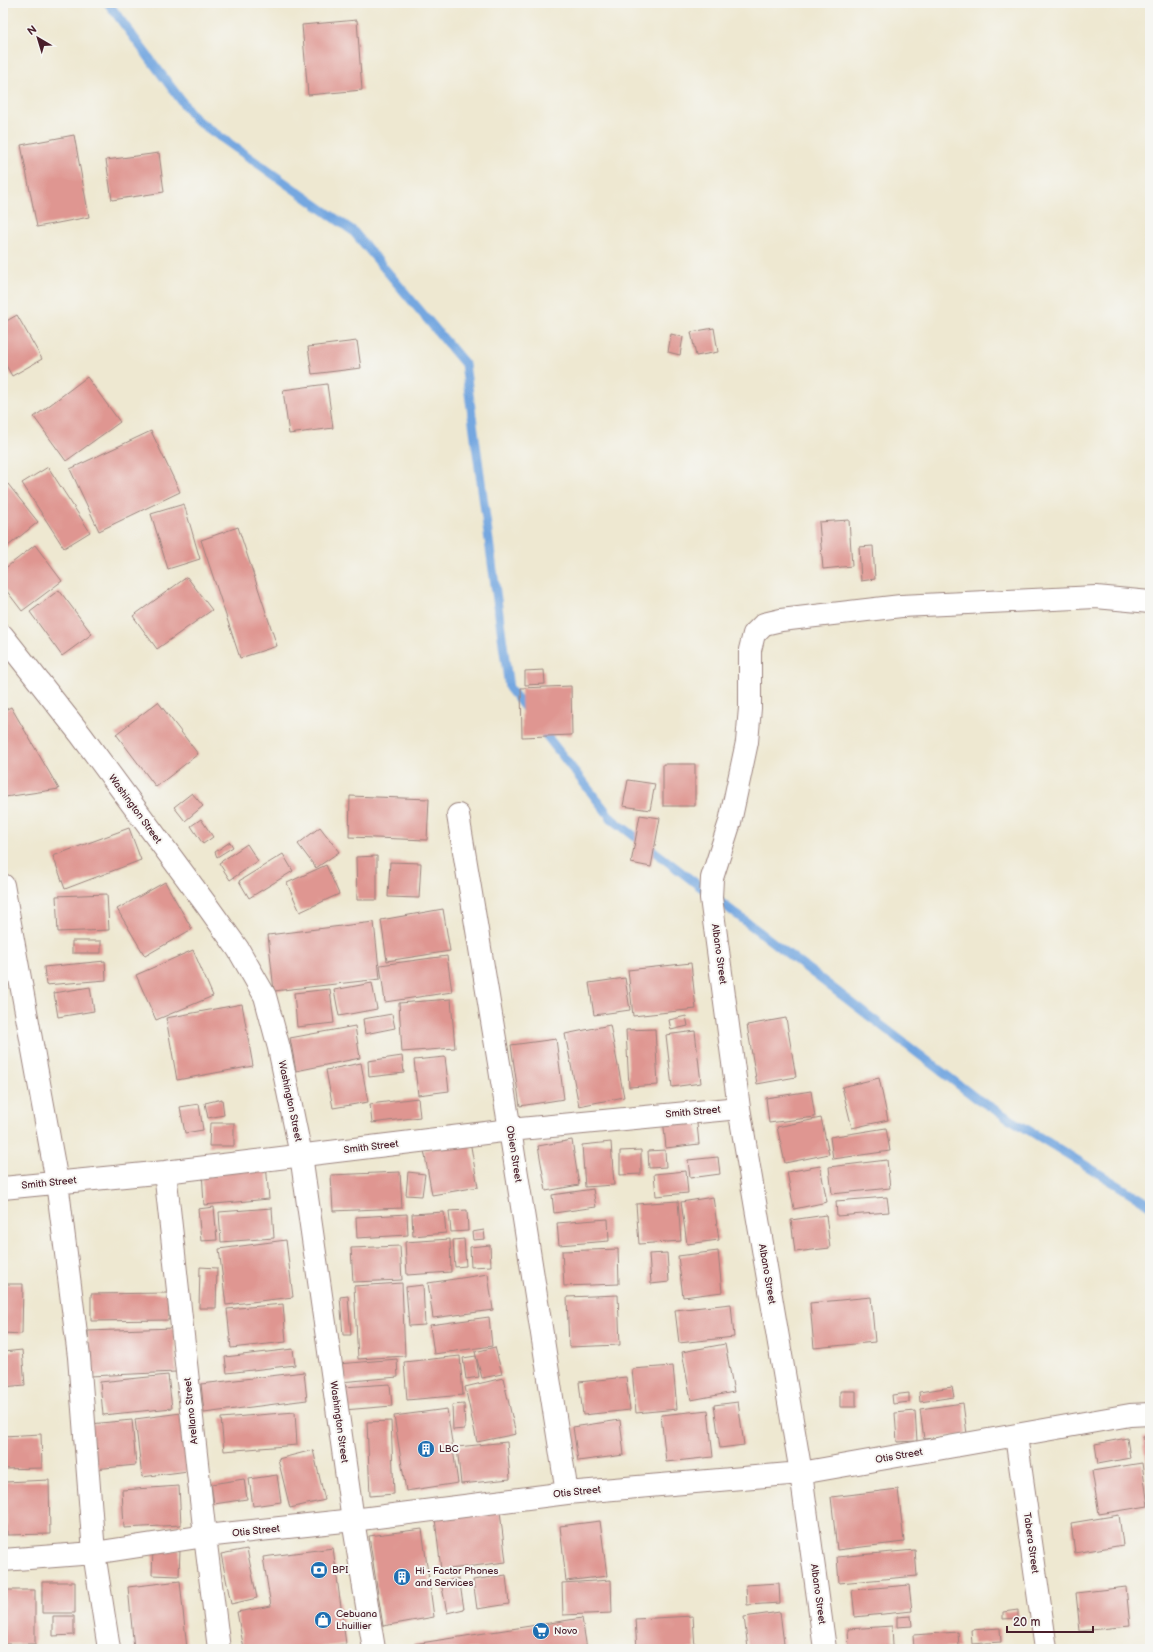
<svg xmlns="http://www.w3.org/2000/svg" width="1153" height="1652" font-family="'Balsamiq Sans',sans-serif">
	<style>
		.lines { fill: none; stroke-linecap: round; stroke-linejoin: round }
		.stream { stroke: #75a7e0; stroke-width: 9 }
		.building { fill: #df9691 }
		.minor-casing { stroke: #9c847e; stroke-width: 24 }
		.secondary-casing { stroke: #9c847e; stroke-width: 24 }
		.minor { stroke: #fff; stroke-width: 22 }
		.secondary { stroke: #fff; stroke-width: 22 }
		.labels { text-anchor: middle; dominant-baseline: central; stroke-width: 4; stroke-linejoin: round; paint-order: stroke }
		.street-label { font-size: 10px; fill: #4a1f2b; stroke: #f6f6f2 }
		.poi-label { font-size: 10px; fill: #4a1f2b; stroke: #f6f6f2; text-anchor: start }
	</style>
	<rect width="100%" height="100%" fill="#f6f6f2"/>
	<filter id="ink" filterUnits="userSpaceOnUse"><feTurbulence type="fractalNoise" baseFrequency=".025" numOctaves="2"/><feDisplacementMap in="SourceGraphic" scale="8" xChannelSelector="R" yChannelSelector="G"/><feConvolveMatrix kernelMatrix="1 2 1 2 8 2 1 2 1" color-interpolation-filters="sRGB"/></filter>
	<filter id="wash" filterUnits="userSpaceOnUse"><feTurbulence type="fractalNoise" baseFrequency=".012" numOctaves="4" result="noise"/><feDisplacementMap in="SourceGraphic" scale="16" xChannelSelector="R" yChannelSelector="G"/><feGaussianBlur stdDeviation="0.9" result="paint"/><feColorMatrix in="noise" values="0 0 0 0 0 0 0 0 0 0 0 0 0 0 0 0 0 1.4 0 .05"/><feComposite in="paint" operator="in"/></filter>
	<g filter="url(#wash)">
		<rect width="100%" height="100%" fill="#eee8d1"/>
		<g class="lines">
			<path class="stream" d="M108,3l87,116 158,112 112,133 44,324 20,25
				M539,726l73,93 364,279 174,107"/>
		</g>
		<g id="blocks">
			<path class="building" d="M357,20l5,70 -54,5 -6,-70z
				M74,135l15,82 -52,10 -16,-82z
				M159,153l5,39 -52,8 -6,-40z
				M17,315l25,44 -30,17 -9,-16v-37z
				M714,328l4,24 -22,4 -5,-24z
				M671,334l12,3 -3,18 -12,-3z
				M357,341l4,27 -49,6 -4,-27z
				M87,377l33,45 -54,39 -32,-44z
				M327,384l6,44 -44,6 -6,-44z
				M151,431l29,61 -81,39 -29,-62z
				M48,467l42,65 -26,16 -42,-65z
				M8,484l30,38 -35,28v-61z
				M184,504l16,55 -32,10 -17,-55z
				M849,520l3,46 -29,3 -4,-47z
				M238,527l39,119 -37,12 -39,-118z
				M35,545l27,36 -40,30 -19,-25v-16z
				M873,546l2,33 -14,2 -2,-34z
				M187,577l25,33 -55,39 -24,-33z
				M59,590l33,44 -30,22 -32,-44z
				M544,670l1,14 -20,1v-14z
				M571,686l1,49 -50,2 -1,-49z
				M158,702l40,52 -42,33 -40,-53z
				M11,707l48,82 -54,8 -2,-15v-71z
				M663,764h32v42h-32z
				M628,780l27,4 -5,26 -27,-4z
				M192,793l11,13 -18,15 -11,-14z
				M350,796l79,3 -2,41 -78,-3z
				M640,815l20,3 -9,49 -20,-4z
				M201,819l12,18 -10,7 -12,-18z
				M320,827l19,25 -23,16 -18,-24z
				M129,828l12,32 -76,29 -12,-33z
				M230,842l3,5 -16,10 -2,-5z
				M247,844l11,17 -28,19 -11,-17z
				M283,854l10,17 -44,27 -10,-17z
				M377,856v44h-20l-1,-43z
				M390,862l31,1 -2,35 -31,-1z
				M326,865l13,29 -39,18 -13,-29z
				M165,882l27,47 -47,27 -28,-47z
				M107,894l2,36 -51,2 -2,-36z
				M443,909l7,42 -63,10 -6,-41z
				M374,922l6,57 -106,12 -6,-56z
				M72,941h29v12h-29z
				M193,950l20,46 -57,24 -20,-45z
				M447,956l5,36 -67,10 -5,-37z
				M105,961l1,19 -60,5 -2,-18z
				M691,963l5,46 -63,7 -5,-46z
				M625,978l5,32 -36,5 -5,-32z
				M372,983l5,26 -38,7 -5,-26z
				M90,987l4,24 -36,6 -4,-24z
				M330,989l4,34 -37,4 -3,-34z
				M451,999l4,49 -53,4 -3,-49z
				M242,1004l11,62 -76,14 -11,-62z
				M392,1014l3,14 -30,6 -2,-15z
				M686,1016l2,10 -17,4 -2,-10z
				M786,1018l10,59 -39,7 -10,-59z
				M610,1025l14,72 -45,9 -14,-72z
				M355,1026l5,32 -64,13 -6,-33z
				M655,1029l3,56 -29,2 -3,-57z
				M695,1031l6,52 -29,4 -6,-52z
				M556,1039l8,60 -44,7 -9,-61z
				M402,1056l2,17 -35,4 -1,-16z
				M445,1057l4,34 -31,4 -4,-35z
				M361,1063l7,39 -35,6 -7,-38z
				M879,1078l9,42 -36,8 -10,-41z
				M811,1091l4,26 -46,6 -3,-25z
				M418,1098l2,19 -48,6 -2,-19z
				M222,1099l2,16 -16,3 -3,-15z
				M199,1104l4,26 -18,3 -5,-26z
				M696,1113l3,31 -33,4 -3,-31z
				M821,1118l8,36 -44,9 -8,-36z
				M210,1123h24v23h-25z
				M886,1128l4,23 -57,8 -3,-22z
				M572,1140l7,45 -33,6 -8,-45z
				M470,1141l8,46 -46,8 -8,-45z
				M611,1142l3,43 -29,2 -3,-42z
				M641,1150v24l-21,1v-24z
				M665,1150l1,17 -17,1 -1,-17z
				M718,1157l2,17 -30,4 -2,-18z
				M887,1160l3,28 -58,6 -3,-27z
				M266,1164l3,35 -65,6 -2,-35z
				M820,1166l7,36 -33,7 -7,-37z
				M686,1171l2,22 -32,3 -2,-22z
				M400,1172l2,36 -69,3 -2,-36z
				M408,1172l17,2 -3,22 -16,-1z
				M593,1189l3,18 -42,6 -2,-18z
				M713,1197l6,43 -32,4 -6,-42z
				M887,1197l2,15 -52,4 -1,-15z
				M678,1201l3,40 -42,3 -3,-40z
				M214,1207l3,33 -16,1 -3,-32z
				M272,1208l2,30 -53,4 -2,-30z
				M467,1210l1,21 -17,1 -2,-21z
				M444,1212l2,21 -33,3 -1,-22z
				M407,1214l1,21 -51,3 -1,-21z
				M826,1215l4,33 -35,4 -4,-32z
				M608,1219l1,22 -50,4 -2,-22z
				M484,1230l1,9 -12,1 -1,-8z
				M450,1239l1,33 -44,3 -2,-33z
				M464,1239l2,27 -11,1 -2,-27z
				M286,1240l7,57 -67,8 -7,-56z
				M490,1245l1,21 -20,1 -1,-20z
				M400,1246l2,34 -49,2 -2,-34z
				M618,1249l1,35 -55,2 -2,-35z
				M718,1251l4,41 -39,5 -5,-41z
				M667,1253l2,29 -18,2 -2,-30z
				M200,1267l17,1 -1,40h-17z
				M488,1274l5,36 -60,8 -5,-35z
				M402,1283l3,73 -47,3 -4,-73z
				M3,1284h20l-1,50 -19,-1z
				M423,1285l2,40 -16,1 -3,-39z
				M169,1293v27l-78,1v-27z
				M618,1295l2,50 -51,2 -2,-50z
				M348,1296l3,39h-8l-3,-38z
				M871,1297l4,45 -61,6 -4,-45z
				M283,1304l3,38 -55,6 -4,-39z
				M731,1304l3,33 -55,6 -4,-33z
				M489,1317l3,29 -58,8 -4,-29z
				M174,1328l2,44 -86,4 -2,-45z
				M725,1344l9,48 -43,8 -9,-48z
				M495,1347l7,27 -20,4 -7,-26z
				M293,1349l2,16 -68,8 -2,-16z
				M22,1350l3,35 -22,2v-35z
				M460,1356l3,39 -56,5 -3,-38z
				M476,1356l3,21 -13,2 -3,-21z
				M397,1359l1,18 -58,5 -2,-18z
				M673,1366l4,43 -41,4 -4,-44z
				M304,1372l3,28 -103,13 -3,-29z
				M168,1375l4,33 -69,7 -3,-33z
				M626,1377l4,33 -47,5 -4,-33z
				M503,1378l13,56 -39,8 -12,-55z
				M390,1384l2,22 -48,4 -1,-23z
				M952,1387l2,10 -34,5 -1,-10z
				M840,1391h16v16h-16z
				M909,1393v9l-16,2 -1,-9z
				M738,1402l6,43 -24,3 -6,-43z
				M963,1403l4,31 -43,5 -4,-30z
				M464,1404l1,25 -12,1 -1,-25z
				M447,1409l11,74 -52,8 -12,-75z
				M708,1410l5,47 -47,5 -5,-47z
				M915,1411l2,30 -20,1 -2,-29z
				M295,1412l2,33 -73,6 -3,-33z
				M181,1413l7,58 -46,6 -7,-58z
				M132,1420l4,45 -42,4 -4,-45z
				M620,1420l4,35 -46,6 -5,-34z
				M391,1421l3,73 -24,2 -3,-74z
				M41,1434l1,34 -39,1v-33z
				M1150,1436v44h-1l-6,-43z
				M1127,1438l3,20 -32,6 -3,-20z
				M507,1442l3,37 -49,5 -4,-37z
				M313,1450l12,50 -35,8 -12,-49z
				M1142,1463l6,43 -49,8 -7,-43z
				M277,1475l4,27 -28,4 -4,-27z
				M244,1479l3,20 -33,5 -3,-20z
				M49,1480l1,54 -43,1 -2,-53z
				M179,1486l2,39 -57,3 -2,-38z
				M898,1489l6,53 -67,8 -6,-53z
				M499,1503l7,59 -65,8 -7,-60z
				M1119,1515l4,30 -48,8 -4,-30z
				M600,1521l7,55 -41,5 -6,-55z
				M422,1529l12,88 -51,9 -14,-90z
				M333,1548l13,96 -38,5h-64l-7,-37 34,-6 -8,-49z
				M153,1549l27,1 -1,26 -27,-1z
				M247,1549l10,49 -26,6 -10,-50z
				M915,1550l2,26 -78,7 -2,-26z
				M506,1575l3,29 -32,5 -4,-29z
				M459,1578l5,31 -17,4 -6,-31z
				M611,1580l1,33 -49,2 -1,-32z
				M180,1581l7,68h-53l-6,-62z
				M42,1582h33v31h-33z
				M779,1583l1,20 -33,2 -1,-20z
				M909,1585l3,26 -57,6 -3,-27z
				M1126,1587l4,39 -50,5 -4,-38z
				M3,1590h32v54h-32z
				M1018,1610v8l-15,1v-7z
				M780,1612l4,32 -36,4 -4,-31z
				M53,1616h21v19l-21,1z
				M693,1616l2,33h-58l-2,-30z
				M911,1616l1,10 -15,1v-10z
				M582,1618l5,31h-172l-1,-5z
				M892,1626l1,20 -44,3 -1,-20z
				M1000,1628l1,14 -29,2 -1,-14z
				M958,1632l1,15 -45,2 -1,-14z"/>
		</g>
	</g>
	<g filter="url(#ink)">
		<use href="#blocks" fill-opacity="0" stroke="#9c847e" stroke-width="1"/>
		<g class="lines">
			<defs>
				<path id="minor" d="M458,815l52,315 57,363
					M3,885l54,297 22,175 15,196 15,96
					M165,1172l40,364 14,113
					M3,1188l162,-16 345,-42 229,-22
					M1016,1436l30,213
					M3,1560l91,-7 111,-17 148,-16 214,-27 234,-20 329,-58 20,-1
					M825,1649l-24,-176 -62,-365 -28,-210 1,-20 18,-56 17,-80 3,-34v-58l4,-16 10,-10 17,-4 120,-14 195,-9 54,5"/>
				<path id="secondary" d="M3,636l78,99 127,172 30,42 27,47 14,52 22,107 52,365 21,129"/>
			</defs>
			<use href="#minor" class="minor-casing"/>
			<use href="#secondary" class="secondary-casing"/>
			<use href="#minor" class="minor"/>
			<use href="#secondary" class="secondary"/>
		</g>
	</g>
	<defs>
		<symbol id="building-disc" viewBox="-11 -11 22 22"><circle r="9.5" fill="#1f6fb2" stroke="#f6f6f2"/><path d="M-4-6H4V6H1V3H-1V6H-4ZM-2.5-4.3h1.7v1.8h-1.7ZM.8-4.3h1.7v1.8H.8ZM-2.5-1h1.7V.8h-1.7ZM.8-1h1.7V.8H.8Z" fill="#fff"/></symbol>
		<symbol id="bank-disc" viewBox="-11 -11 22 22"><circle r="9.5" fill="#1f6fb2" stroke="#f6f6f2"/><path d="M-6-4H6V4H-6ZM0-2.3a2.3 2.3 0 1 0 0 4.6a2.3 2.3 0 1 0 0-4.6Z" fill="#fff"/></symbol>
		<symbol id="shop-disc" viewBox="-11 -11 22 22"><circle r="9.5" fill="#1f6fb2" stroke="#f6f6f2"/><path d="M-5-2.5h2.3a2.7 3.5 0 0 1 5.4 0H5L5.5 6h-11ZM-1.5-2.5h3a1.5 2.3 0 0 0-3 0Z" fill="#fff"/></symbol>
		<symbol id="supermarket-disc" viewBox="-11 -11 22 22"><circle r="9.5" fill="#1f6fb2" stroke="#f6f6f2"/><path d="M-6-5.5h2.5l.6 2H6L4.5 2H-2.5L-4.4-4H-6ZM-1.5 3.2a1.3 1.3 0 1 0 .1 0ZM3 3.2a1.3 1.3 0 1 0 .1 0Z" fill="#fff"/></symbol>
	</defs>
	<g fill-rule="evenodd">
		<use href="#building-disc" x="416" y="1439" width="20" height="20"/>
		<use href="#bank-disc" x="309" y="1560" width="20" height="20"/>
		<use href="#building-disc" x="392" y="1567" width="20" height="20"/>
		<use href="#shop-disc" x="313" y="1610" width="20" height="20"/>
		<use href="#supermarket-disc" x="531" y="1621" width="20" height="20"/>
	</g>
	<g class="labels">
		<g class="street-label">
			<text transform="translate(135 809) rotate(54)">Washington Street</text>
			<text transform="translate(719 954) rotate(82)">Albano Street</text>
			<text transform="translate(290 1101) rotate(78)">Washington Street</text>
			<text transform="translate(693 1112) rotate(-5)">Smith Street</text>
			<text transform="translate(371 1147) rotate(-7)">Smith Street</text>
			<text transform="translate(514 1154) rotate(81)">Obien Street</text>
			<text transform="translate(49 1183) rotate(-6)">Smith Street</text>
			<text transform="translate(767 1274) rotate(80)">Albano Street</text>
			<text transform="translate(191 1411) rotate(-96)">Arellano Street</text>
			<text transform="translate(339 1422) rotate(82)">Washington Street</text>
			<text transform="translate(899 1456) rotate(-10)">Otis Street</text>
			<text transform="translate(577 1492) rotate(-6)">Otis Street</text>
			<text transform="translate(256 1531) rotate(-6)">Otis Street</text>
			<text transform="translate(1031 1543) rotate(82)">Tabera Street</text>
			<text transform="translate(818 1594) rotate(82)">Albano Street</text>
		</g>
		<g class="poi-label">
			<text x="439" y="1449">LBC</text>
			<text x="332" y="1570">BPI</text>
			<text x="415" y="1571">Hi - Factor Phones<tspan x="415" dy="12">and Services</tspan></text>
			<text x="336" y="1614">Cebuana<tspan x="336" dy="12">Lhuillier</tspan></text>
			<text x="554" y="1631">Novo</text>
		</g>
	</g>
	<rect width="1153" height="1652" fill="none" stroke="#f6f6f2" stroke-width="16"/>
	<g transform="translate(38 38) rotate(322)" stroke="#f6f6f2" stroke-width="3" paint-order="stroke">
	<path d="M0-3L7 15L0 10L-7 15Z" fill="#4a1f2b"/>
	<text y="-6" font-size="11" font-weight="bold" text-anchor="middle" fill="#4a1f2b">N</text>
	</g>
	<path d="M1007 1626v6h86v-6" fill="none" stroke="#4a1f2b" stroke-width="2"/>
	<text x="1013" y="1626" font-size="12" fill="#4a1f2b" stroke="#f6f6f2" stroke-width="3" paint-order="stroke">20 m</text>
</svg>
